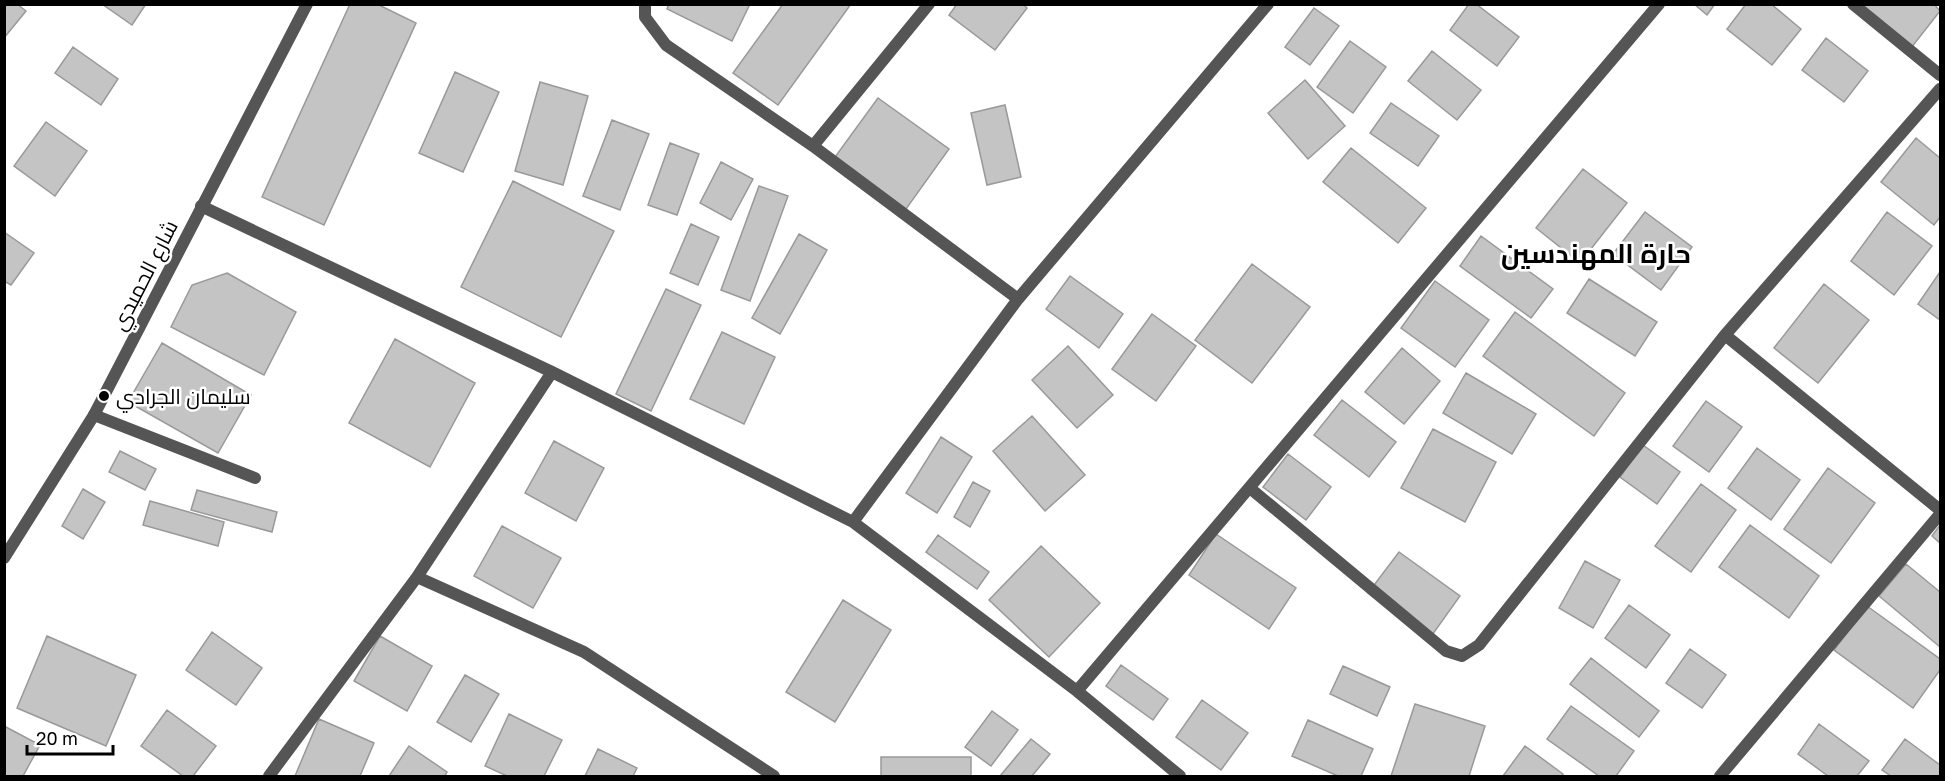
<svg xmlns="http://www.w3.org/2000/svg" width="1945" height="781" font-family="'Golos Text',Cairo,sans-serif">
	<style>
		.building { fill: #c4c4c4; stroke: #999; stroke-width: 1.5 }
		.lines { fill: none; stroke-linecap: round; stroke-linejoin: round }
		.service { stroke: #555; stroke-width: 12 }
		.minor { stroke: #555; stroke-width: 12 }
		.tertiary { stroke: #555; stroke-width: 12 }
		.poi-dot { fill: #000; stroke: #fff; stroke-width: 2 }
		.labels { text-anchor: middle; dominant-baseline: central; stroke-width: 5; stroke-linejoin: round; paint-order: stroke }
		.street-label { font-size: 21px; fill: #000; stroke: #fff }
		.poi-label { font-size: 21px; fill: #000; stroke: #fff; text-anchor: start }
		.district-label { font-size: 27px; font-weight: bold; fill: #000; stroke: #fff }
	</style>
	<rect width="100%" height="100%" fill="#fff"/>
	<path class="building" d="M4,4h13l9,7 -22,27z
		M102,4h44l-14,21z
		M350,4h27l39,19 -92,202 -62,-28z
		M669,4h81l-18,37 -65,-32z
		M783,4h68l-73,101 -45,-32z
		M957,4h66l4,4 -32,42 -46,-35z
		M1469,4h7l43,33 -22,29 -47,-36z
		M1694,4h21l-8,11z
		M1746,4h25l30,25 -29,36 -45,-36z
		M1857,4h77l6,7 -29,37z
		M1314,8l25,18 -29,39 -25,-18z
		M1826,38l42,33 -24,31 -42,-32z
		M1350,41l36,26 -33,46 -36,-26z
		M73,47l45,32 -17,26 -46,-32z
		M1432,51l49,39 -24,30 -49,-39z
		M455,72l44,20 -36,80 -44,-19z
		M1305,80l40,46 -37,33 -40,-46z
		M540,82l48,14 -25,89 -48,-14z
		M878,98l71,51 -43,60 -71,-52z
		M1391,103l48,33 -21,30 -48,-33z
		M1005,105l16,72 -34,8 -16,-72z
		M612,120l37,14 -29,76 -37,-14z
		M46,122l41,29 -32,45 -41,-30z
		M1916,138l24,20v59l-6,8 -53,-43z
		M670,143l29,11 -22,61 -29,-10z
		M1351,148l75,60 -28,35 -75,-61z
		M721,162l32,17 -22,41 -31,-17z
		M1583,169l44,34 -47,60 -44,-35z
		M513,181l101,50 -53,106 -100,-50z
		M759,186l29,10 -38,105 -29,-11z
		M1645,212l47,35 -31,43 -48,-36z
		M1887,212l45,34 -38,49 -43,-34z
		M691,224l28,13 -21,48 -28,-12z
		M4,232l30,21 -23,32 -7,-4z
		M799,234l28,16 -47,84 -28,-16z
		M1481,236l72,53 -22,29 -71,-52z
		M1252,264l58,43 -58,76 -57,-43z
		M1940,272v48l-22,-16z
		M227,273l69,39 -32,63 -93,-48 21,-42z
		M1070,276l53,38 -24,34 -53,-39z
		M1589,279l68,43 -22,34 -68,-43z
		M1435,281l54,39 -34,47 -54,-39z
		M1824,284l45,36 -51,63 -44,-35z
		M666,289l35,16 -50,106 -35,-17z
		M1515,312l110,81 -31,43 -111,-80z
		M1152,314l44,32 -40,55 -44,-32z
		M722,332l53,25 -31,67 -54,-25z
		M395,339l80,44 -45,84 -81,-44z
		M162,343l89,52 -33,58 -90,-51z
		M1068,346l45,49 -36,33 -45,-48z
		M1402,348l38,33 -36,43 -39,-32z
		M1466,373l70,41 -24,40 -69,-41z
		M1342,400l54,42 -27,35 -55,-42z
		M1706,401l36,26 -33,45 -36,-26z
		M1032,416l53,59 -40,36 -52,-60z
		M1433,429l63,33 -31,60 -64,-34z
		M941,437l31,20 -35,56 -31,-20z
		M554,441l50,27 -28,53 -51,-28z
		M1643,445l37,27 -23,32 -37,-27z
		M1757,448l43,32 -29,40 -43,-32z
		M120,451l36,18 -11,21 -36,-18z
		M1288,454l43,33 -25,33 -43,-33z
		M1828,468l47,35 -44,60 -47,-34z
		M973,482l17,9 -20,36 -16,-10z
		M1701,484l35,26 -45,62 -36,-26z
		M83,489l22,13 -22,37 -21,-13z
		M197,490l80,22 -5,20 -81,-22z
		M150,501l74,21 -6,24 -75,-21z
		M1750,525l69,51 -30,42 -70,-51z
		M1940,525v18l-8,-7z
		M502,526l59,32 -28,50 -59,-32z
		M1216,534l80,54 -27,41 -80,-54z
		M938,535l51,37 -12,17 -51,-37z
		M1041,546l59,57 -51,54 -60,-57z
		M1399,552l61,44 -30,42 -62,-45z
		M1585,561l35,19 -27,48 -34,-20z
		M1906,564l34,28v55l-61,-51z
		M843,600l48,30 -56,92 -49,-30z
		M1629,605l41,30 -24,33 -41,-30z
		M1867,606l73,53v11l-27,38 -79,-58z
		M212,632l50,36 -26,37 -50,-35z
		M47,636l89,39 -30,71 -89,-38z
		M380,636l52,30 -25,45 -53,-30z
		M1690,649l36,26 -24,33 -36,-25z
		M1591,658l68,53 -20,26 -69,-53z
		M1121,665l47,34 -15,21 -47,-34z
		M1343,666l47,21 -13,29 -47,-22z
		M465,675l34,19 -28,48 -34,-20z
		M1202,700l46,33 -27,37 -45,-33z
		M1415,704l70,22 -16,50h-78z
		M1571,706l63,45 -18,25h-17l-52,-37z
		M167,710l49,36 -23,30h-10l-42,-30z
		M992,711l26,19 -27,36 -26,-19z
		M509,714l53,26 -18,36h-37l-22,-10z
		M319,719l55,24 -14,33h-65z
		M1308,720l65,29 -12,27h-23l-46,-20z
		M1819,724l50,37 -12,15h-29l-30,-22z
		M4,726l36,19 -17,31h-19z
		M1031,739l19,15 -18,22h-32z
		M1905,739l35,26v11h-49l-9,-6z
		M409,746l38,26 -2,4h-56z
		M1525,746l38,28 -2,2h-58z
		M598,749l39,19 -4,8h-48z
		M881,757h90v19h-90z"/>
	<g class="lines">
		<path class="service" d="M94,415l161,63"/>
		<path class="minor" d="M645,4v13l21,28 147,101 205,153
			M1853,4l87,71
			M813,146l116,-142
			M201,206l351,166 301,150 224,169 103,85
			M1725,335l215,175
			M1251,489l195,162 16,5 17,-11 246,-310 215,-246
			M853,522l165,-223 250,-295
			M417,577l167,75 190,124
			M1077,691l582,-687
			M269,776l148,-199 135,-205
			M1720,776l220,-262"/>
		<path class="tertiary" d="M4,558l90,-143 213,-411"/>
	</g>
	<circle class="poi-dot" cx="104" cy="396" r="6"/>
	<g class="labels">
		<g class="street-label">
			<text transform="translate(144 275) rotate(-63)">شارع الحميدي</text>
		</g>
		<g class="poi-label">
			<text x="116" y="396">سليمان الجرادي</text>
		</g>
		<g class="district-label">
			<text x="1596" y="253">حارة المهندسين</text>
		</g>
	</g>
	<rect width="1945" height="781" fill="none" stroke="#000000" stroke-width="12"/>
	<path d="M27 745v9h86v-9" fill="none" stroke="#000000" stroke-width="3"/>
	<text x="36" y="745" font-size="18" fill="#000000" stroke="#ffffff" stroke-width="4.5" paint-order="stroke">20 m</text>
</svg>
